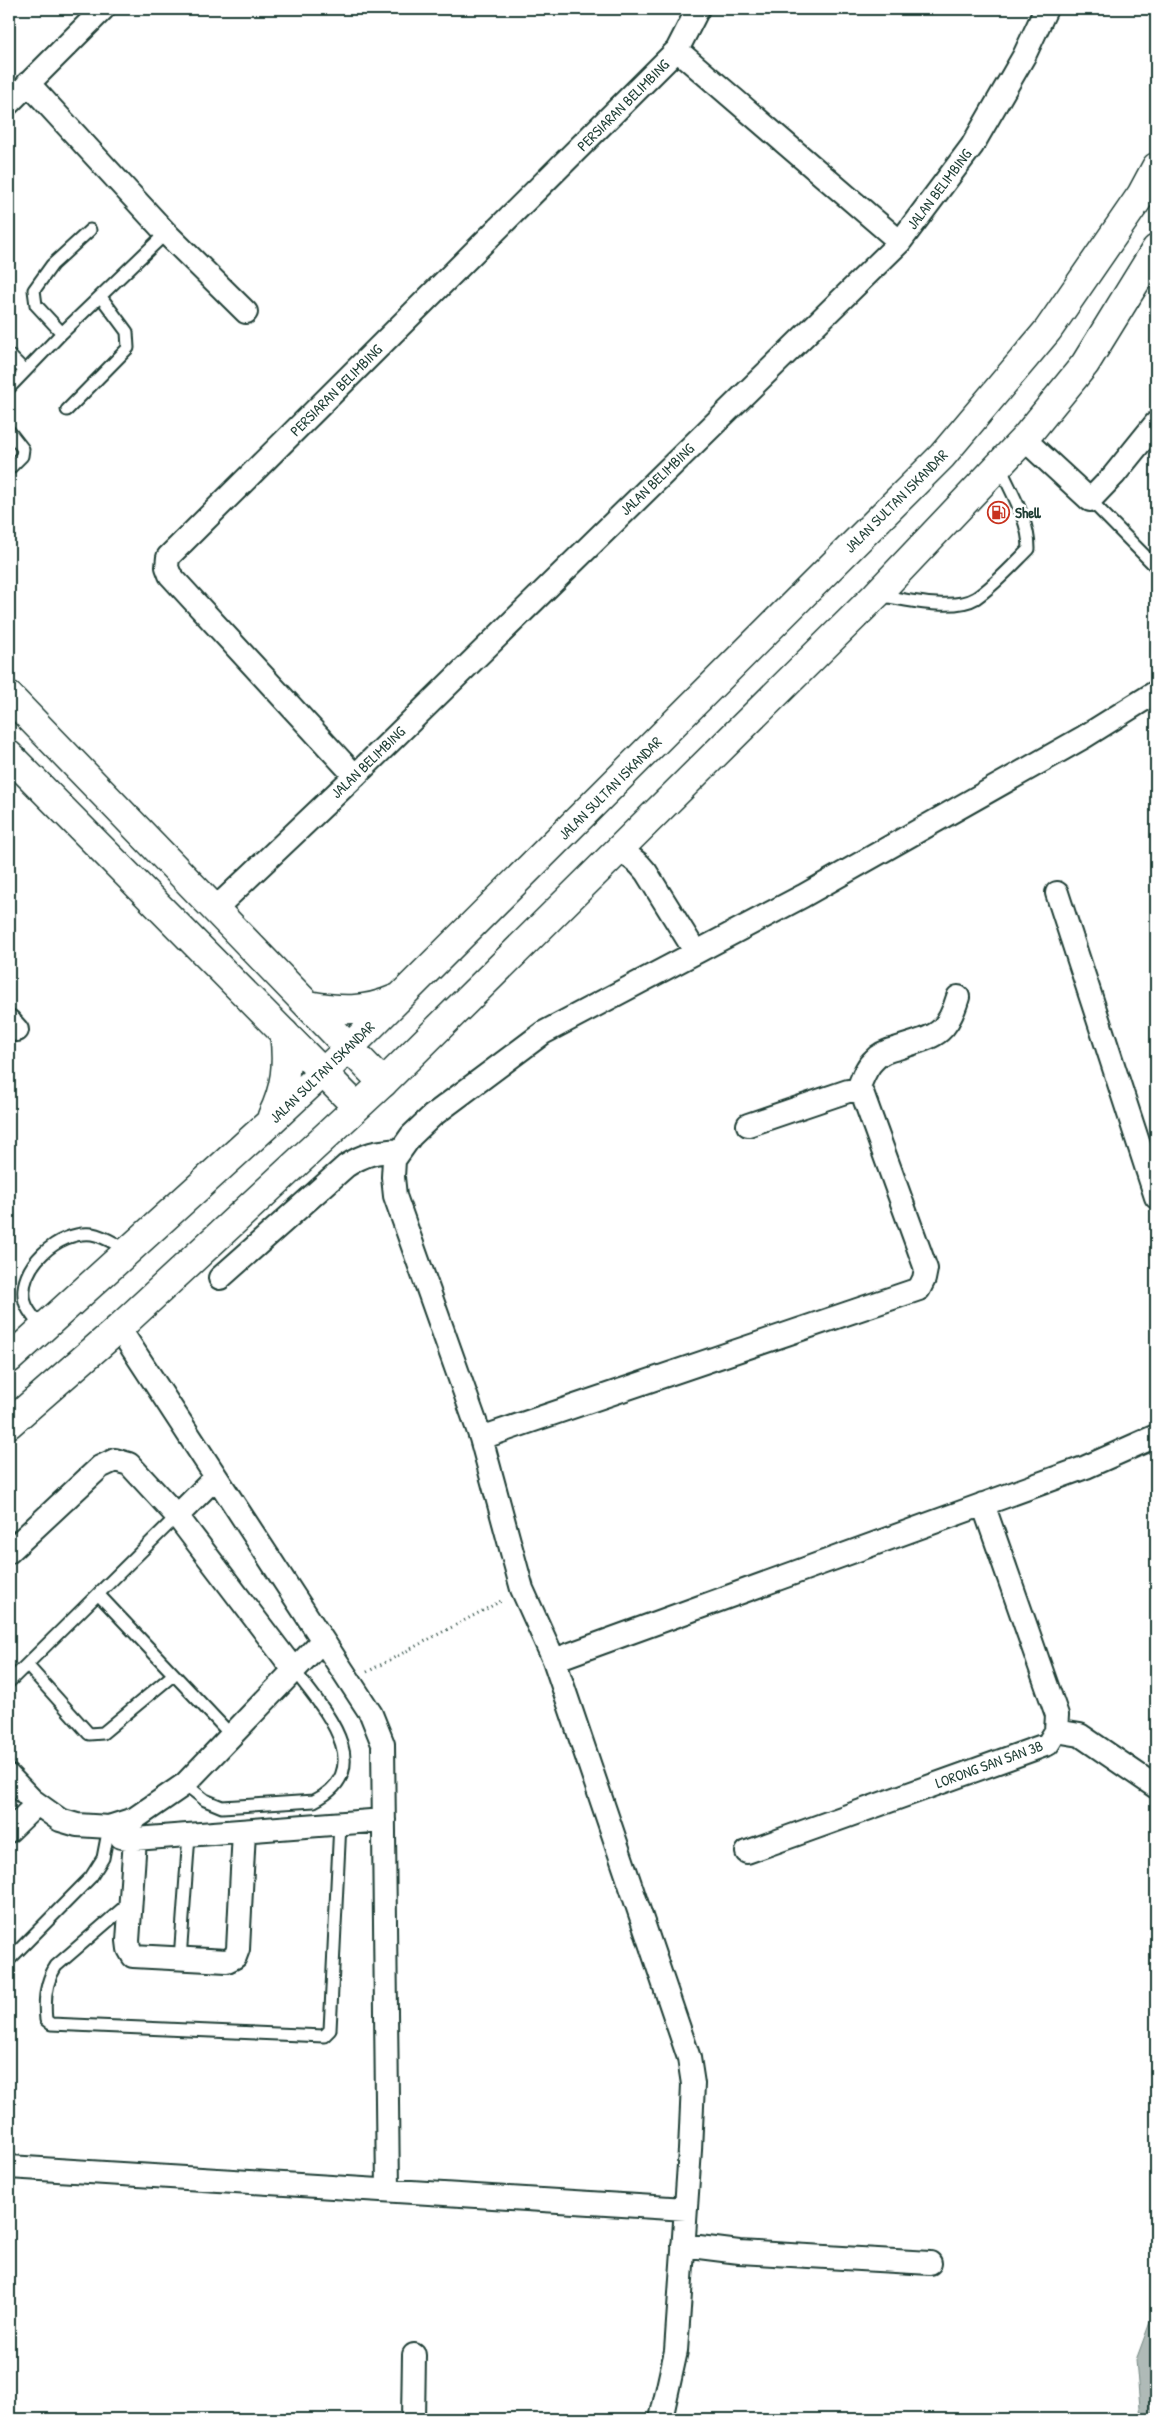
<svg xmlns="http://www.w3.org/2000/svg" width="1165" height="2428" font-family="'Patrick Hand',sans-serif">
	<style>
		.water { fill: #afbab7; stroke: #758883 }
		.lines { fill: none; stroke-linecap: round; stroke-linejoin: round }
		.lane-casing { stroke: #1f3d34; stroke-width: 15 }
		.street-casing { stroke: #1f3d34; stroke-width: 26 }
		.secondary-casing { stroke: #1f3d34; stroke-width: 31 }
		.primary-casing { stroke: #1f3d34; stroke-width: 31 }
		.path { stroke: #1f3d34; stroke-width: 3; stroke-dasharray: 1 4; stroke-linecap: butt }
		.lane { stroke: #fff; stroke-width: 11 }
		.street { stroke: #fff; stroke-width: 22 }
		.secondary { stroke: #fff; stroke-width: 28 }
		.primary { stroke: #fff; stroke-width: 28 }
		.labels { text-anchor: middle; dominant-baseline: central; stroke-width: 5; stroke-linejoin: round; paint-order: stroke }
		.street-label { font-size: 15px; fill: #1f3d34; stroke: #fff }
		.poi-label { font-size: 15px; font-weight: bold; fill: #1f3d34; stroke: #fff; text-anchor: start }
	</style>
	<rect width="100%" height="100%" fill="#fff"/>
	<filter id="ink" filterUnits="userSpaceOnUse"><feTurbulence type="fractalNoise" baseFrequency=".02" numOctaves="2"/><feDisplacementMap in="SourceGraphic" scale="10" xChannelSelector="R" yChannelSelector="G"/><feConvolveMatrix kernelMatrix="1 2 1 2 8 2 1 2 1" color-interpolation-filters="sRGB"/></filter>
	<g filter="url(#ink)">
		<path class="water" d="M1156,2306v113h-15l-5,-59z"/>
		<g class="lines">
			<defs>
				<path id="lane" d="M62,333l-26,-28 -2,-15 18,-25 38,-35
					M9,355l16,16
					M9,388l53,-55 104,-100
					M67,410l61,-62 -1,-16 -26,-35
					M9,431l14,18 -1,7 -13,13
					M1090,500l66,67
					M878,595c25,4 75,17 98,3 19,-13 37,-33 53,-49 0,-29 -18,-57 -29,-82
					M42,1328c-5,-7 -15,-17 -17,-26 -9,-34 34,-72 67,-68 12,2 25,11 36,16
					M98,1594l134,142
					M27,1665l62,69 14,-1 70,-58
					M9,1682l168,-166
					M185,1784l20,16 17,7 92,-6c66,-33 7,-95 -20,-131
					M129,1903l-73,63c-10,15 -12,35 -10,54l5,4 273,12 6,-6 10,-207
					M180,1959l9,-124
					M9,1960l82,-83 12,-19 6,-31"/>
				<path id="street" d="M677,50l223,192
					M28,83l138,150 80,79
					M9,103l94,-94
					M1024,439l66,61 24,-25 42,-52
					M355,776l-185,-201 -3,-8 1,-10 509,-507 21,-41
					M619,848l20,16 7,8 49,79
					M1057,893l99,304
					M216,908l139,-132 545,-534 72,-96 52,-90 22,-47
					M9,1021l8,9
					M857,1091c5,-11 8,-23 17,-31 6,-7 15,-10 24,-12 36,-12 48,-11 60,-51
					M220,1278l126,-112c20,-13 30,-14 53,-16
					M119,1328l252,386 12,30 5,446
					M481,1438l438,-149 5,-10 2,-10 -63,-174 -6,-4h-9l-100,34
					M177,1516l38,-38
					M9,1552l91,-85 15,-7 14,4 48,52 117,154
					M554,1660l532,-193 70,-31
					M1056,1731l24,4 76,52
					M9,1776l23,24 28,20 17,5 32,2 25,-8 51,-35 137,-143
					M9,1831l28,-27
					M121,1837l14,2 249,-19
					M135,1839l-7,102 1,8 4,7 94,5 8,-4 3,-8 6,-118
					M747,1852l301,-108 8,-13 1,-16 -74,-211
					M9,2167l677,42
					M683,2245l56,7 191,11
					M413,2419l1,-64
					M661,2419l15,-68 14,-201 3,-66 -4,-26 -135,-398 -32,-71 -41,-151 -86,-242 -2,-19 1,-17 17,-24 21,-20 111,-83 260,-137 281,-159 72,-45"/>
				<path id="secondary" d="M9,696l374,387
					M9,755l347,351"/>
				<path id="primary" d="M308,1005c32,6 57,7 87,-6
					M272,1116c14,-28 16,-53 12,-83
					M9,1359l259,-235 82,-77 592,-591 106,-126 93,-135 15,-28
					M9,1424l110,-96 264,-245 493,-488 148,-156 61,-75 71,-115"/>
			</defs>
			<use href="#lane" class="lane-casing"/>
			<use href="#street" class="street-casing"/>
			<use href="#secondary" class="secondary-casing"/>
			<use href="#primary" class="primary-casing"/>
			<path class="path" d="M367,1672l136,-72"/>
			<use href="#lane" class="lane"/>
			<use href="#street" class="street"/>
			<use href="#secondary" class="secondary"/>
			<use href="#primary" class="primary"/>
		</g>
	</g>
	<defs>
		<symbol id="fuel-ring" viewBox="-11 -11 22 22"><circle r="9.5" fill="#fff" stroke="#c8321e" stroke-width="1.5"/><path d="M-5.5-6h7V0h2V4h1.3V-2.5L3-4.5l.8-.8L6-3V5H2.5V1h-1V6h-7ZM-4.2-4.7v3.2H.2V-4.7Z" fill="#c8321e"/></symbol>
	</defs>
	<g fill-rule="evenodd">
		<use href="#fuel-ring" x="986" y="500" width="25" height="25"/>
	</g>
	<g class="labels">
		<g class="street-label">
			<text transform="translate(623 105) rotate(-45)">PERSIARAN BELIMBING</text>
			<text transform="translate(939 189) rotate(-53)">JALAN BELIMBING</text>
			<text transform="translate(336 390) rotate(-45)">PERSIARAN BELIMBING</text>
			<text transform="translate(657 479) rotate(-44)">JALAN BELIMBING</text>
			<text transform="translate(896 501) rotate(-45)">JALAN SULTAN ISKANDAR</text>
			<text transform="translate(368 762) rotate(-44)">JALAN BELIMBING</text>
			<text transform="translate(610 788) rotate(-45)">JALAN SULTAN ISKANDAR</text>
			<text transform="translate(322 1072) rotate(-44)">JALAN SULTAN ISKANDAR</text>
			<text transform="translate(989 1764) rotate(-20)">LORONG SAN SAN 3B</text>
		</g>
		<g class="poi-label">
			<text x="1015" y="512">Shell</text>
		</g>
	</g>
	<rect width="1165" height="2428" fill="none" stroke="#fff" stroke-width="30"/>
	<rect x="15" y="15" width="1135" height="2398" fill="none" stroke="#1f3d34" stroke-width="2" filter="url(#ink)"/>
</svg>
